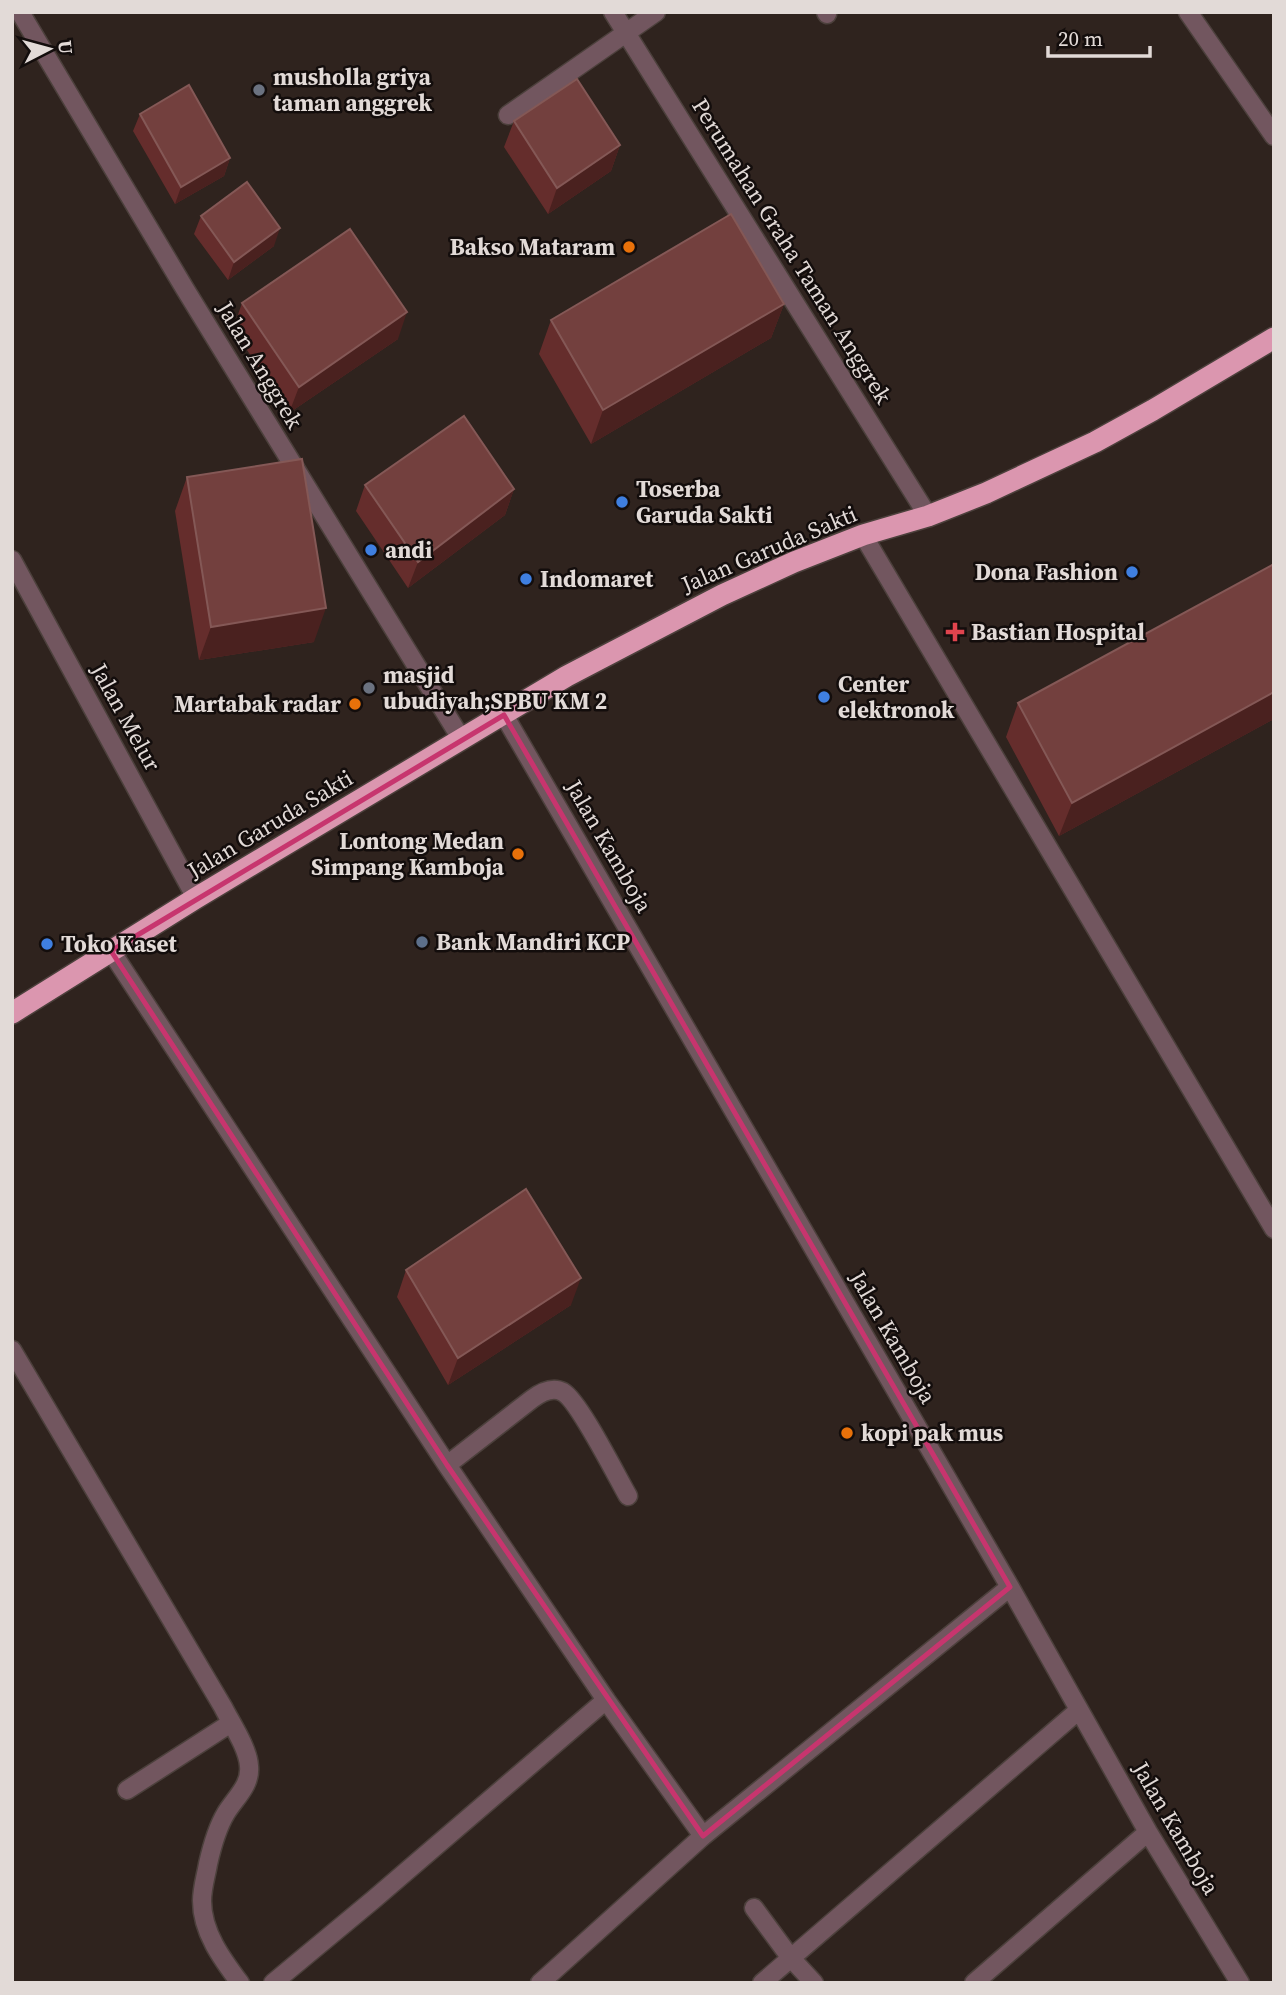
<svg xmlns="http://www.w3.org/2000/svg" width="1286" height="1995" font-family="'Source Serif 4',serif">
	<style>
		.lines { fill: none; stroke-linecap: round; stroke-linejoin: round }
		.minor-casing { stroke: #4c403c; stroke-width: 21 }
		.highway-casing { stroke: #4c403c; stroke-width: 24 }
		.minor { stroke: #72565f; stroke-width: 18 }
		.highway { stroke: #db96af; stroke-width: 21 }
		.wall { fill: #652d2c }
		.shaded-wall { fill: #4a211f }
		.building { fill: #73403e; stroke: #845856; stroke-width: 2 }
		.marked { fill: none; stroke: #c7356e; stroke-width: 5; stroke-linejoin: round }
		.worship-dot { fill: #6b7280; stroke: #130d0c; stroke-width: 2.5 }
		.food-dot { fill: #e8710a; stroke: #130d0c; stroke-width: 2.5 }
		.shop-dot { fill: #3f7fe0; stroke: #130d0c; stroke-width: 2.5 }
		.health-dot { fill: #e0444e; stroke: #130d0c; stroke-width: 2.5 }
		.service-dot { fill: #5c6f8a; stroke: #130d0c; stroke-width: 2.5 }
		.labels { text-anchor: middle; dominant-baseline: central; stroke-width: 5; stroke-linejoin: round; paint-order: stroke }
		.poi-label { font-size: 23px; font-weight: bold; fill: #e2dad7; stroke: #130d0c; text-anchor: start }
		.street-label { font-size: 23px; fill: #e2dad7; stroke: #130d0c }
	</style>
	<rect width="100%" height="100%" fill="#2f231e"/>
	<g class="lines">
		<defs>
			<path id="minor" d="M20,12l165,277 277,451
				M613,12l315,504
				M826,12l1,2
				M1188,12l86,124
				M508,115l148,-103
				M863,535l411,694
				M12,560l184,338
				M504,715l506,872 138,245 92,151
				M111,951l336,514 159,235 97,136 307,-249
				M12,1350l211,357c8,16 25,41 26,59 2,19 -13,31 -23,47 -9,15 -14,33 -18,51 -2,12 -6,24 -6,37 0,31 20,58 38,82
				M447,1465l85,-66c8,-6 20,-13 31,-7 16,9 54,85 65,104
				M127,1790l104,-67
				M754,1908l36,49 24,26
				M273,1983l100,-83 233,-200
				M540,1983l163,-147
				M762,1983l317,-273
				M974,1983l174,-151"/>
			<path id="highway" d="M12,1013l184,-115 371,-222 155,-81 72,-33 69,-27 65,-19 58,-23 109,-51 58,-32 121,-72"/>
		</defs>
		<use href="#minor" class="minor-casing"/>
		<use href="#highway" class="highway-casing"/>
		<use href="#minor" class="minor"/>
		<use href="#highway" class="highway"/>
	</g>
	<path class="wall" d="M140,114l90,44 -6,18 -49,28 -42,-73z
		M514,121l106,24 -9,26 -63,43 -44,-67z
		M201,216l73,30 -46,34 -34,-46z
		M242,303l156,36 -109,74 -56,-84z
		M784,304l-13,34 -180,106 -52,-90 12,-34z
		M187,477l127,165 -115,18 -24,-149z
		M365,485l149,4 -9,26 -97,73 -52,-77z
		M1274,564v155l-215,117 -53,-99 12,-34z
		M406,1270l165,35 -123,80 -51,-88z"/>
	<path class="shaded-wall" d="M620,145l-9,26 -63,43 9,-26z
		M230,158l-6,18 -49,28 6,-17z
		M280,228l-6,18 -46,34 6,-18z
		M784,304l-13,34 -180,106 12,-34z
		M407,312l-9,27 -109,74 10,-26z
		M514,489l-9,26 -97,73 10,-26z
		M326,608l-12,34 -115,18 12,-33z
		M1274,692v27l-215,117 13,-33z
		M581,1278l-10,27 -123,80 10,-27z"/>
	<path class="building" d="M577,79l43,66 -63,43 -43,-67z
		M189,85l41,73 -49,29 -41,-73z
		M247,182l33,46 -46,34 -33,-46z
		M731,214l53,90 -181,106 -52,-90z
		M350,229l57,83 -108,75 -57,-84z
		M464,416l50,73 -96,73 -53,-77z
		M302,459l24,149 -115,19 -24,-150z
		M1274,564v128l-202,111 -54,-100z
		M526,1189l55,89 -123,80 -52,-88z"/>
	<path class="marked" d="M504,715l506,872 -307,249 -256,-371 -336,-514z"/>
	<g class="worship-dot">
		<circle cx="259" cy="90" r="7"/>
		<circle cx="369" cy="688" r="7"/>
	</g>
	<g class="food-dot">
		<circle cx="629" cy="247" r="7"/>
		<circle cx="355" cy="704" r="7"/>
		<circle cx="518" cy="854" r="7"/>
		<circle cx="847" cy="1433" r="7"/>
	</g>
	<g class="shop-dot">
		<circle cx="622" cy="502" r="7"/>
		<circle cx="371" cy="550" r="7"/>
		<circle cx="1132" cy="572" r="7"/>
		<circle cx="526" cy="579" r="7"/>
		<circle cx="824" cy="697" r="7"/>
		<circle cx="47" cy="944" r="7"/>
	</g>
	<path class="health-dot" d="M951.5 621.5h7v7h7v7h-7v7h-7v-7h-7v-7h7z"/>
	<circle class="service-dot" cx="422" cy="942" r="7"/>
	<g class="labels">
		<g class="poi-label">
			<text x="273" y="77">musholla griya<tspan x="273" dy="26">taman anggrek</tspan></text>
			<text x="615" y="247" text-anchor="end">Bakso Mataram</text>
			<text x="636" y="489">Toserba<tspan x="636" dy="26">Garuda Sakti</tspan></text>
			<text x="385" y="550">andi</text>
			<text x="1118" y="572" text-anchor="end">Dona Fashion</text>
			<text x="540" y="579">Indomaret</text>
			<text x="971" y="632">Bastian Hospital</text>
			<text x="383" y="675">masjid<tspan x="383" dy="26">ubudiyah;SPBU KM 2</tspan></text>
			<text x="838" y="684">Center<tspan x="838" dy="26">elektronok</tspan></text>
			<text x="341" y="704" text-anchor="end">Martabak radar</text>
			<text x="504" y="841" text-anchor="end">Lontong Medan<tspan x="504" dy="26">Simpang Kamboja</tspan></text>
			<text x="436" y="942">Bank Mandiri KCP</text>
			<text x="61" y="944">Toko Kaset</text>
			<text x="861" y="1433">kopi pak mus</text>
		</g>
		<g class="street-label">
			<text transform="translate(792 251) rotate(58)">Perumahan Graha Taman Anggrek</text>
			<text transform="translate(260 365) rotate(59)">Jalan Anggrek</text>
			<text transform="translate(769 549) rotate(-23)">Jalan Garuda Sakti</text>
			<text transform="translate(126 717) rotate(61)">Jalan Melur</text>
			<text transform="translate(270 824) rotate(-31)">Jalan Garuda Sakti</text>
			<text transform="translate(609 846) rotate(60)">Jalan Kamboja</text>
			<text transform="translate(893 1337) rotate(60)">Jalan Kamboja</text>
			<text transform="translate(1176 1828) rotate(60)">Jalan Kamboja</text>
		</g>
	</g>
	<rect width="1286" height="1995" fill="none" stroke="#e2dad7" stroke-width="28"/>
	<g transform="translate(49 49) rotate(84)" stroke="#130d0c" stroke-width="5" paint-order="stroke">
	<path d="M0-5L12 26L0 18L-12 26Z" fill="#e2dad7"/>
	<text y="-10" font-size="19" font-weight="bold" text-anchor="middle" fill="#e2dad7">U</text>
	</g>
	<path d="M1048 46v10h102v-10" fill="none" stroke="#e2dad7" stroke-width="3.5"/>
	<text x="1058" y="46" font-size="21" fill="#e2dad7" stroke="#130d0c" stroke-width="5" paint-order="stroke">20 m</text>
</svg>
